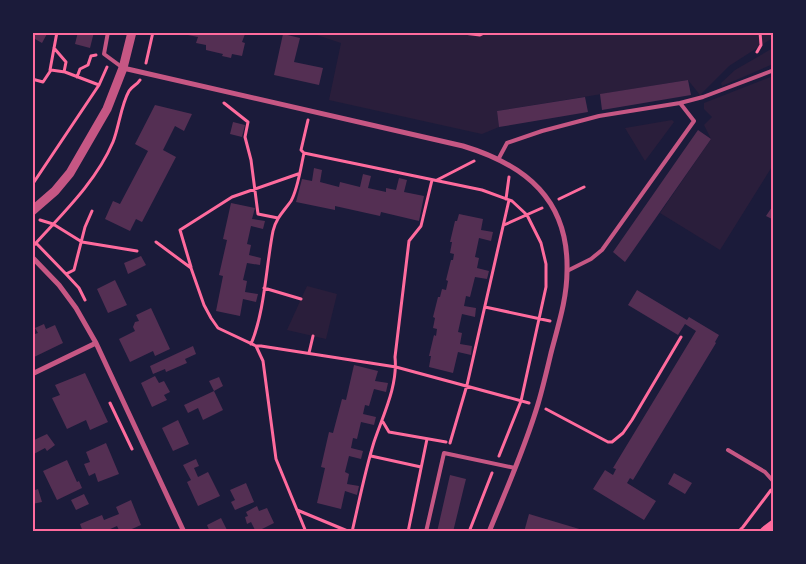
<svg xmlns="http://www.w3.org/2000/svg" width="806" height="564" font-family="'IBM Plex Sans',sans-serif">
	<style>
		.green { fill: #2a1e3b }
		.building { fill: #542f53 }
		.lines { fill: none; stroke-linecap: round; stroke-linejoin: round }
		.path { stroke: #ff6b9d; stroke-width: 3 }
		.service { stroke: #c65784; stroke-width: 4 }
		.minor { stroke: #c65784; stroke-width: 5 }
		.tertiary { stroke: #c65784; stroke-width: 9 }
		.primary { stroke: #ff6b9d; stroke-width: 11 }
		.neatline { fill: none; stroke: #ff6b9d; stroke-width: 2 }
	</style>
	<rect width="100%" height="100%" fill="#1b1b3a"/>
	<path class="green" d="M773,32l1,5 -45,29 -29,29 -12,-15 -191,31 2,16 -17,7 -153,-34 12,-57 -30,-10z
		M773,48v16l-51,22 -1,-3 14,-13z
		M773,76v89l-53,85 -60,-37 51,-74 -7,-14 8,-8 -8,-8v-6z
		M672,120l2,2 -29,39 -20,-33z
		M307,286l30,8 -11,45 -39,-9z"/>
	<path class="building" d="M32,32h16l-6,11 -7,-4 -3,5z
		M78,32h16l-4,16 -15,-4z
		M188,32l57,2 -3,8 3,1 -3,13 -10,-2 -1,4 -9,-2 1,-2 -17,-4v-5l-10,-2 2,-6 -10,-2z
		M283,34l17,4 -6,24 29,6 -4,17 -45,-10z
		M688,80l3,15 -89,15 -2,-16z
		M585,97l3,15 -89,15 -2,-16z
		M155,105l37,9 -8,17 -9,-5 -12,24 13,7 -34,65 -6,-3 -6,12 -25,-12 8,-18 7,3 28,-53 -13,-7z
		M233,122l12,3 -3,12 -12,-3z
		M698,130l13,9 -86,123 -12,-10z
		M314,168l8,2 -2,12 19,5 1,-5 20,5 3,-13 8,2 -3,12 18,4v-4l10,2 3,-12 8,2 -3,12 20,4 -5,25 -38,-9 -1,4 -45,-10v4l-39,-8 6,-23 10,2z
		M231,203l24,5 -3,11 13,2 -2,8 -12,-3 -4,18 4,1 -2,10 12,3 -1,7 -13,-2 -4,17 4,1 -2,11 13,2 -2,8 -13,-3 -3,17 -24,-5 7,-35 -4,-1 8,-35 -4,-1z
		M774,204v16l-8,-4z
		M459,214l24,5 -2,11 12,2 -2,9 -12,-3 -4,19 4,1 -2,10 12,3 -2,8 -12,-2 -5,20 -4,-1 -2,10 12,2 -1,9 -13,-3 -4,18 4,1 -2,11 12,2 -1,9 -13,-3 -5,21 -24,-6 2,-11h-2l5,-21 2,1 1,-7 -4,-1 2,-10 -2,-1 5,-20h2l2,-8 4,1 2,-9 -2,-1 5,-20h2l1,-6 -4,-1 2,-11h-2l5,-21h2z
		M141,256l5,9 -18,9 -4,-11z
		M115,280l12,25 -19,8 -11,-24z
		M637,290l50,30 2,-3 30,18 -4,7 1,1 -83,137 -3,-2 -3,5 29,18 -12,19 -51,-31 12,-19 8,5 3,-6 -3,-1 83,-137 -11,-7 -7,11 -50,-30z
		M151,308l19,41 -15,7 -2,-5 -23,11 -11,-23 16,-8 -2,-4 2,-5 4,-1 -3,-6z
		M44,324l2,5 9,-4 8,18 -31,15v-23l6,-2 -3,-5z
		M193,346l3,8 -11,5 2,4 -21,9 -1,-3 -12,5 -3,-8z
		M354,365l24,6 -3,10 13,2 -2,9 -12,-3 -5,17 -4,-1 -2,9 13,3 -2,8 -13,-3 -4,17 -4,-1 -2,10 12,3 -2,8 -12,-3 -4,16 4,2 -2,10 12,2 -2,9 -12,-4 -4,18 -24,-6 8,-35 -4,-1 8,-35 4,1 9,-34 4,1z
		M85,373l23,49 -18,8 -4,-10 -19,9 -15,-31 8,-3 -5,-10z
		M155,376l4,7 5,-2 6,11 -6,3 3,5 -15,7 -11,-24z
		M219,377l4,9 -9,5 -5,-10z
		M214,391l9,19 -20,10 -5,-12 -10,5 -4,-8z
		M178,420l11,24 -16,7 -11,-23z
		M47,434l8,11 -8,6 -2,-3 -13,7v-14z
		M106,443l13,31 -21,8 -3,-9 -6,3 -5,-12 6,-2 -4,-10z
		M196,459l3,7 -5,2 4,9 10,-5 12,24 -22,10 -11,-24 4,-2 -8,-15z
		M67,460l10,22 2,-1 3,7 -25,12 -14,-29z
		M674,473l18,10 -7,11 -17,-10z
		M450,475l16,4 -2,8 -11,45h-16z
		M246,483l8,19 -19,8 -4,-8 4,-2 -5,-10z
		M38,489l4,13 -10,2v-13z
		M84,494l5,10 -13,6 -5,-10z
		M131,500l10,25 -16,7h-5l-3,-6 -9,4 1,2h-26l-3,-8 22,-9 2,5 15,-6 -3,-7z
		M257,506l2,5 8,-3 7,15 -18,9 -5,-10 -4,2 -2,-7 3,-1 -2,-4z
		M529,514l57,17v1h-62z
		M221,518l7,14h-18l-3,-7z"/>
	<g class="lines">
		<path class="path" d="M455,32l25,3 6,-3
			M54,48l12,14 -2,10
			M757,52l4,-7 -1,-13
			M146,63l7,-31
			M50,70l7,-38
			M77,77l3,-8 8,-4 3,-9 5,-1
			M32,79l11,3 8,-12 14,2 34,13
			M224,103l24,19 -3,15 6,23 7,54 20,4
			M304,153l-3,-3 7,-30
			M437,180l37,-19
			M32,185l67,-100 8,-18
			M506,199l3,-22
			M559,199l25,-12
			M40,220l13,4 29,18 55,9
			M504,225l38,-17
			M156,242l35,26 13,37 7,13 7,10 38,18 7,15 13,98 30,73
			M36,243l30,31 8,-4 11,-43 7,-16
			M34,245c28,-31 62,-63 79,-103 6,-15 8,-37 16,-51 3,-5 8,-6 11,-11
			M191,267l-11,-37 52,-33 66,-23
			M66,274l13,14 6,12
			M264,288l37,11
			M485,307l65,14
			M251,344c14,-33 15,-78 22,-113 3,-13 11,-20 18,-30 7,-12 10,-35 13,-48l178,37 30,11 15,14 14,28 5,21v23l-25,114 -22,55
			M256,346h5l135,21 133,36
			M309,353l4,-17
			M110,403l22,46
			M546,409l62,33h4l11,-9 9,-13 49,-83
			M383,422l6,10 57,10
			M450,443l17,-58 42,-185
			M371,456l50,11
			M297,510l53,22
			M352,532c7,-30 13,-61 22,-90 9,-27 24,-56 21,-85l14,-116 12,-15 11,-46
			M408,532l19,-93
			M469,532l23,-59
			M738,532l5,-5 28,-37"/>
		<path class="service" d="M108,32l-4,22 19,14
			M680,103l23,-6 71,-27
			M499,158l8,-15 35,-12 57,-15 81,-13 14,18 -92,129 -11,9 -24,12
			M728,450l37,22 9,10
			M426,532l18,-79 71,15"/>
		<path class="minor" d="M123,68l340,78c63,19 106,54 104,125 0,28 -9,55 -16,82 -4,17 -8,34 -13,51 -13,44 -32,86 -49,128
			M32,257l27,28 17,23 20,35 88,189
			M32,374l64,-31
			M32,530l2,2"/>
		<path class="tertiary" d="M32,211l23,-20 15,-18 37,-64 16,-41 9,-36"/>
		<path class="primary" d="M765,532l9,-7"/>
	</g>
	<rect width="806" height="564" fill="none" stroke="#1b1b3a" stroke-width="68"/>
	<rect x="34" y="34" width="738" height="496" class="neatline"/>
</svg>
